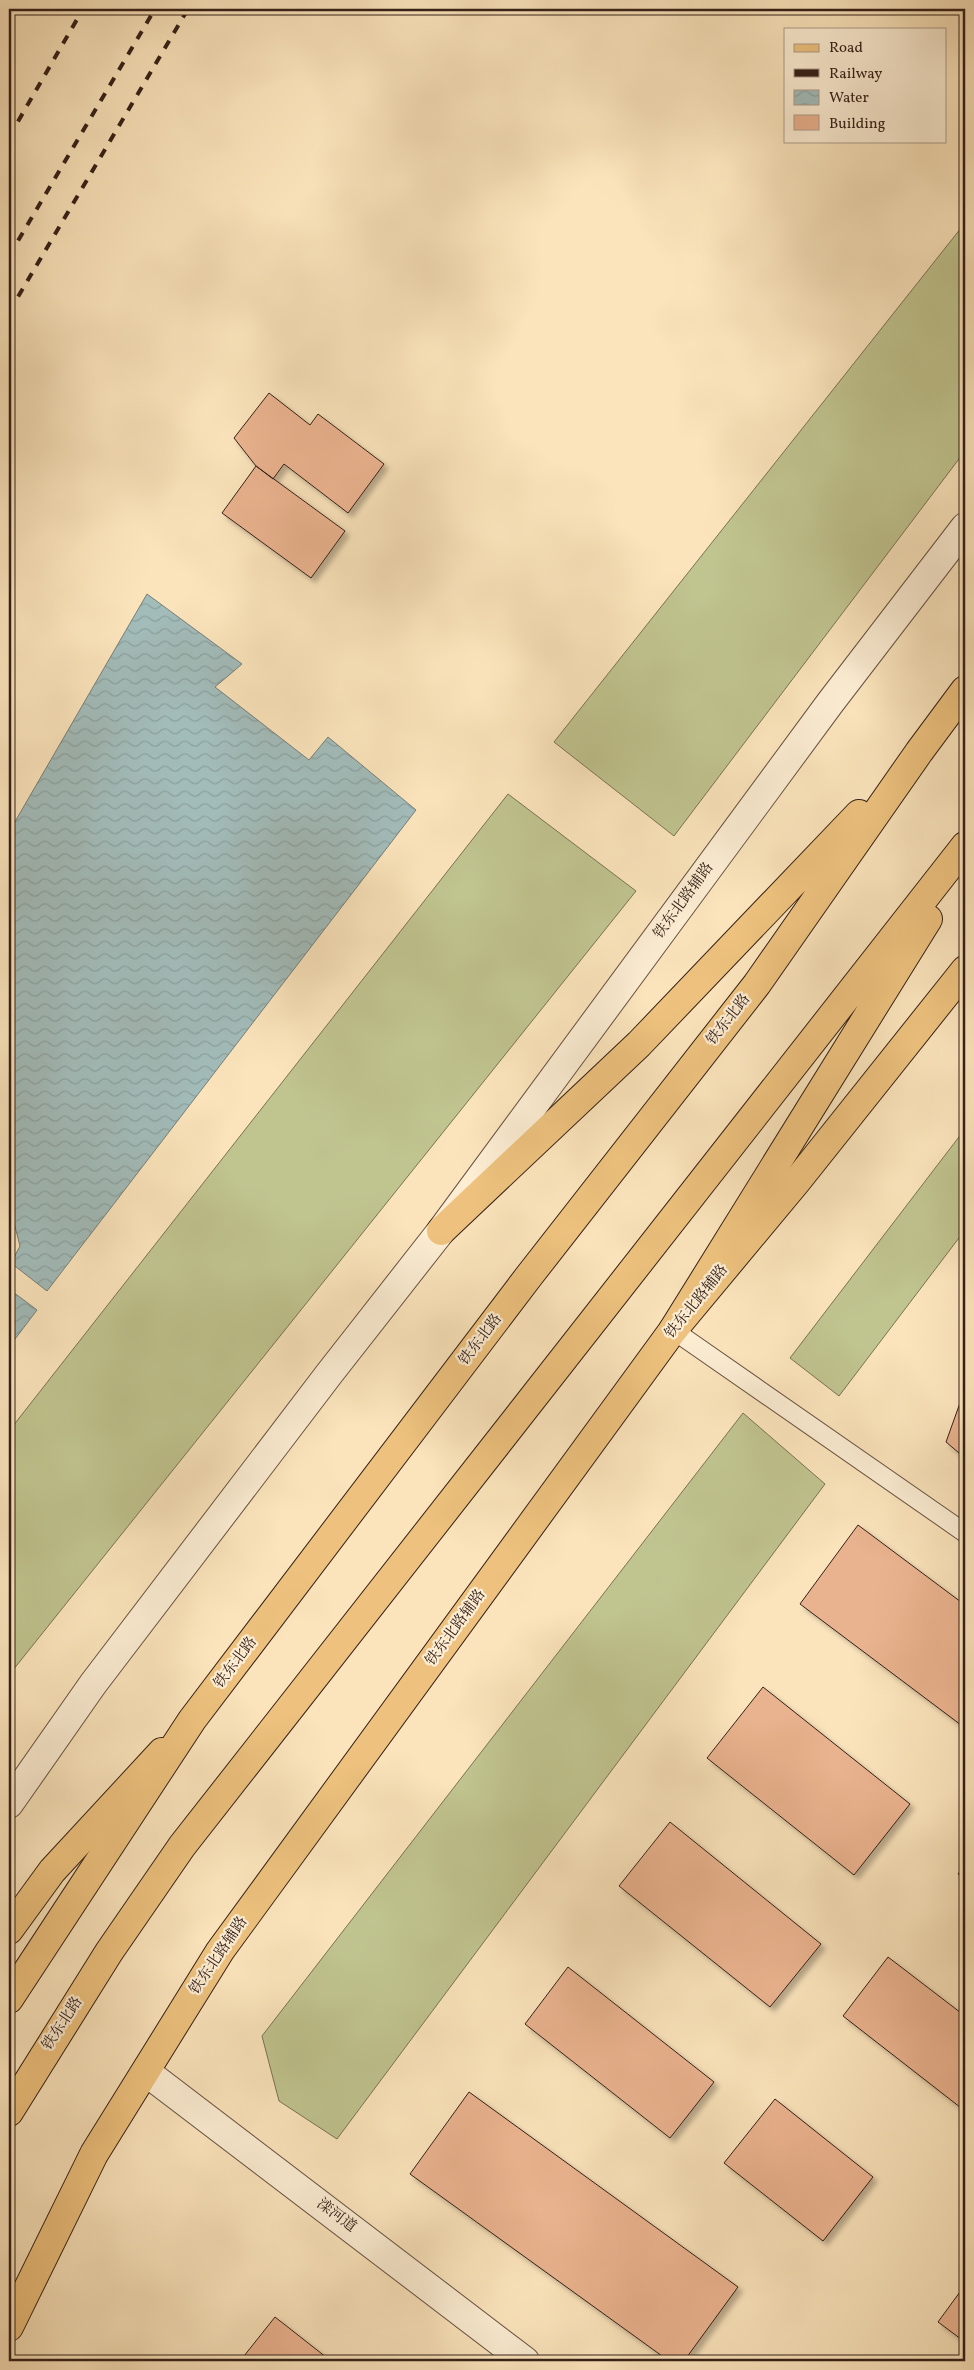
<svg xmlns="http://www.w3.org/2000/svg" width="974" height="2370" font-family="Vollkorn,'Noto Serif SC',serif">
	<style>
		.grass { fill: #c0c48f; stroke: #7a7254 }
		.water { fill: url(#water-waves); stroke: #767e79 }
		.building { fill: #eab38f; stroke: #342018; filter: url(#shadow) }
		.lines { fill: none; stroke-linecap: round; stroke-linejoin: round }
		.service-casing { stroke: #665141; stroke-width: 20 }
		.minor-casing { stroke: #665141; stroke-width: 30 }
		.tertiary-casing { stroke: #665141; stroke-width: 30 }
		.primary-casing { stroke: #342018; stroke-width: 30 }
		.trunk-casing { stroke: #342018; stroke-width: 30 }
		.service { stroke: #fcedd3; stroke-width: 18 }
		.minor { stroke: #fcedd3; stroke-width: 28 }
		.tertiary { stroke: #fcedd3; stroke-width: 28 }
		.primary { stroke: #eec27e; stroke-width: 28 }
		.trunk { stroke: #eec27e; stroke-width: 28 }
		.rail { stroke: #342018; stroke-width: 4; stroke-dasharray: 9 9; stroke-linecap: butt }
		.labels { text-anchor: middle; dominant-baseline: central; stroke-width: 4.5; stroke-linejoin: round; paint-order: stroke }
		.street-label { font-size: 15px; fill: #342018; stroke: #fcedd3 }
	</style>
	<defs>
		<pattern id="water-waves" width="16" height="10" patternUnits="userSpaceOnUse" patternTransform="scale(1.25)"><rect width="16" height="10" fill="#a2bcba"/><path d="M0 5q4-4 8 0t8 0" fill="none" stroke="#8ca19f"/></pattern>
		<filter id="shadow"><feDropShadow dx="4.5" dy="4.5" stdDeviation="2.5" flood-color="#0004"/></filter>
	</defs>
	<rect width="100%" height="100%" fill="#fbe4bc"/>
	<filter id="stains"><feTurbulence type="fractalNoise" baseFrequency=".004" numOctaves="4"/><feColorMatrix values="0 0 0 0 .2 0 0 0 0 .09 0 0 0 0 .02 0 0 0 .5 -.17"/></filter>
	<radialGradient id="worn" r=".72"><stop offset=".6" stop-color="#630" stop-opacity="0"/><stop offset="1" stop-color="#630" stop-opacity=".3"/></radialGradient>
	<path class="grass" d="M965,223v228l-291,385 -120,-94z
		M508,794l128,97 -627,784v-244z
		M965,1129v101l-126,166 -49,-38z
		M743,1413l82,71 -488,655 -58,-38 -17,-65z"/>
	<path class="water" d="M147,594l95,70 -27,23 94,73 19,-23 88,73 -369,481 -36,-28 9,-17 -11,-43v-371z
		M9,1289l28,21 -28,37z"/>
	<path class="building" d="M269,393l41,32 8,-11 66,50 -36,49 -64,-49 -11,15 -17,-13 -22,-28z
		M256,466l89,65 -34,47 -89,-65z
		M965,1389v69l-19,-16z
		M858,1525l107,80v123l-165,-124z
		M763,1687l147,117 -56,71 -147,-117z
		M670,1822l151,122 -51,63 -151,-121z
		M965,1864v15l-7,-5z
		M888,1957l77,59v95l-122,-95z
		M568,1967l146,115 -44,56 -145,-114z
		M469,2092l269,195 -54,74h-15l-259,-187z
		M775,2099l98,78 -50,64 -99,-78z
		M965,2285v57l-27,-20z
		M275,2317l56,44h-91z"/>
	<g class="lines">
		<defs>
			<path id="service" d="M673,1330l292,203"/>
			<path id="minor" d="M146,2072l379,289"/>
			<path id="tertiary" d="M9,1804l84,-120 236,-310 112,-143 389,-528 135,-176"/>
			<path id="primary" d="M9,1930l43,-59 110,-119
				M9,2327l85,-173 126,-203 453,-621 124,-149 168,-211"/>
			<path id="trunk" d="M441,1231l198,-187 220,-230
				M673,1330l255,-411
				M9,1999l183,-279 337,-444 228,-292 162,-232 46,-62
				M9,2112l100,-160 73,-106 783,-1000"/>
		</defs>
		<use href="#service" class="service-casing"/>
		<use href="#minor" class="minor-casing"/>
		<use href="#tertiary" class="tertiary-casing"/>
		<use href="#primary" class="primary-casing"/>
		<use href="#trunk" class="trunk-casing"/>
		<use href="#service" class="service"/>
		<use href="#minor" class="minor"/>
		<use href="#tertiary" class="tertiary"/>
		<use href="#primary" class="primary"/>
		<use href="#trunk" class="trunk"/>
		<path class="rail" d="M9,14l3,-5
			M9,137l74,-128
			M9,256l146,-247
			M9,312l179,-303"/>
	</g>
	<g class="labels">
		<g class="street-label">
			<text transform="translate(684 901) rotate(-54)">铁东北路辅路</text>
			<text transform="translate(729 1020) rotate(-52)">铁东北路</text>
			<text transform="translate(697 1302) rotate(-51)">铁东北路辅路</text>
			<text transform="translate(481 1340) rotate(-53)">铁东北路</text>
			<text transform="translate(456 1628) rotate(-54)">铁东北路辅路</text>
			<text transform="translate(236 1663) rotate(-53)">铁东北路</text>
			<text transform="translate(219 1956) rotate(-56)">铁东北路辅路</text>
			<text transform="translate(63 2024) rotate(-57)">铁东北路</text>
			<text transform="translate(336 2216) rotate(37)">滦河道</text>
		</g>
	</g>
	<rect width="974" height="2370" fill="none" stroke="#fbe4bc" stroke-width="30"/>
	<rect x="10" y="10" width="954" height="2350" fill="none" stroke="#342018" stroke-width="2.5"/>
	<rect x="15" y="15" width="944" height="2340" fill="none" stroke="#342018"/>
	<rect x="784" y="28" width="162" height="115" fill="#fcedd3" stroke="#ac9b88"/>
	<rect x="794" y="44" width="25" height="8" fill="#eec27e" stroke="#ac9b88"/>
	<text x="829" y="52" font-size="15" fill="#342018">Road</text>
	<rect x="794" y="69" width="25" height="8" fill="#342018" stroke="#ac9b88"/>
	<text x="829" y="78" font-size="15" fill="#342018">Railway</text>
	<rect x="794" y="90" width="25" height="15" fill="url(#water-waves)" stroke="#ac9b88"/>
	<text x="829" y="102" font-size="15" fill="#342018">Water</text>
	<rect x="794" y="115" width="25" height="15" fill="#eab38f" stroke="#ac9b88"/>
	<text x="829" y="128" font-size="15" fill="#342018">Building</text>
	<rect width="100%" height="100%" filter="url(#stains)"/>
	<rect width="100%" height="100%" fill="url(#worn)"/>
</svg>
